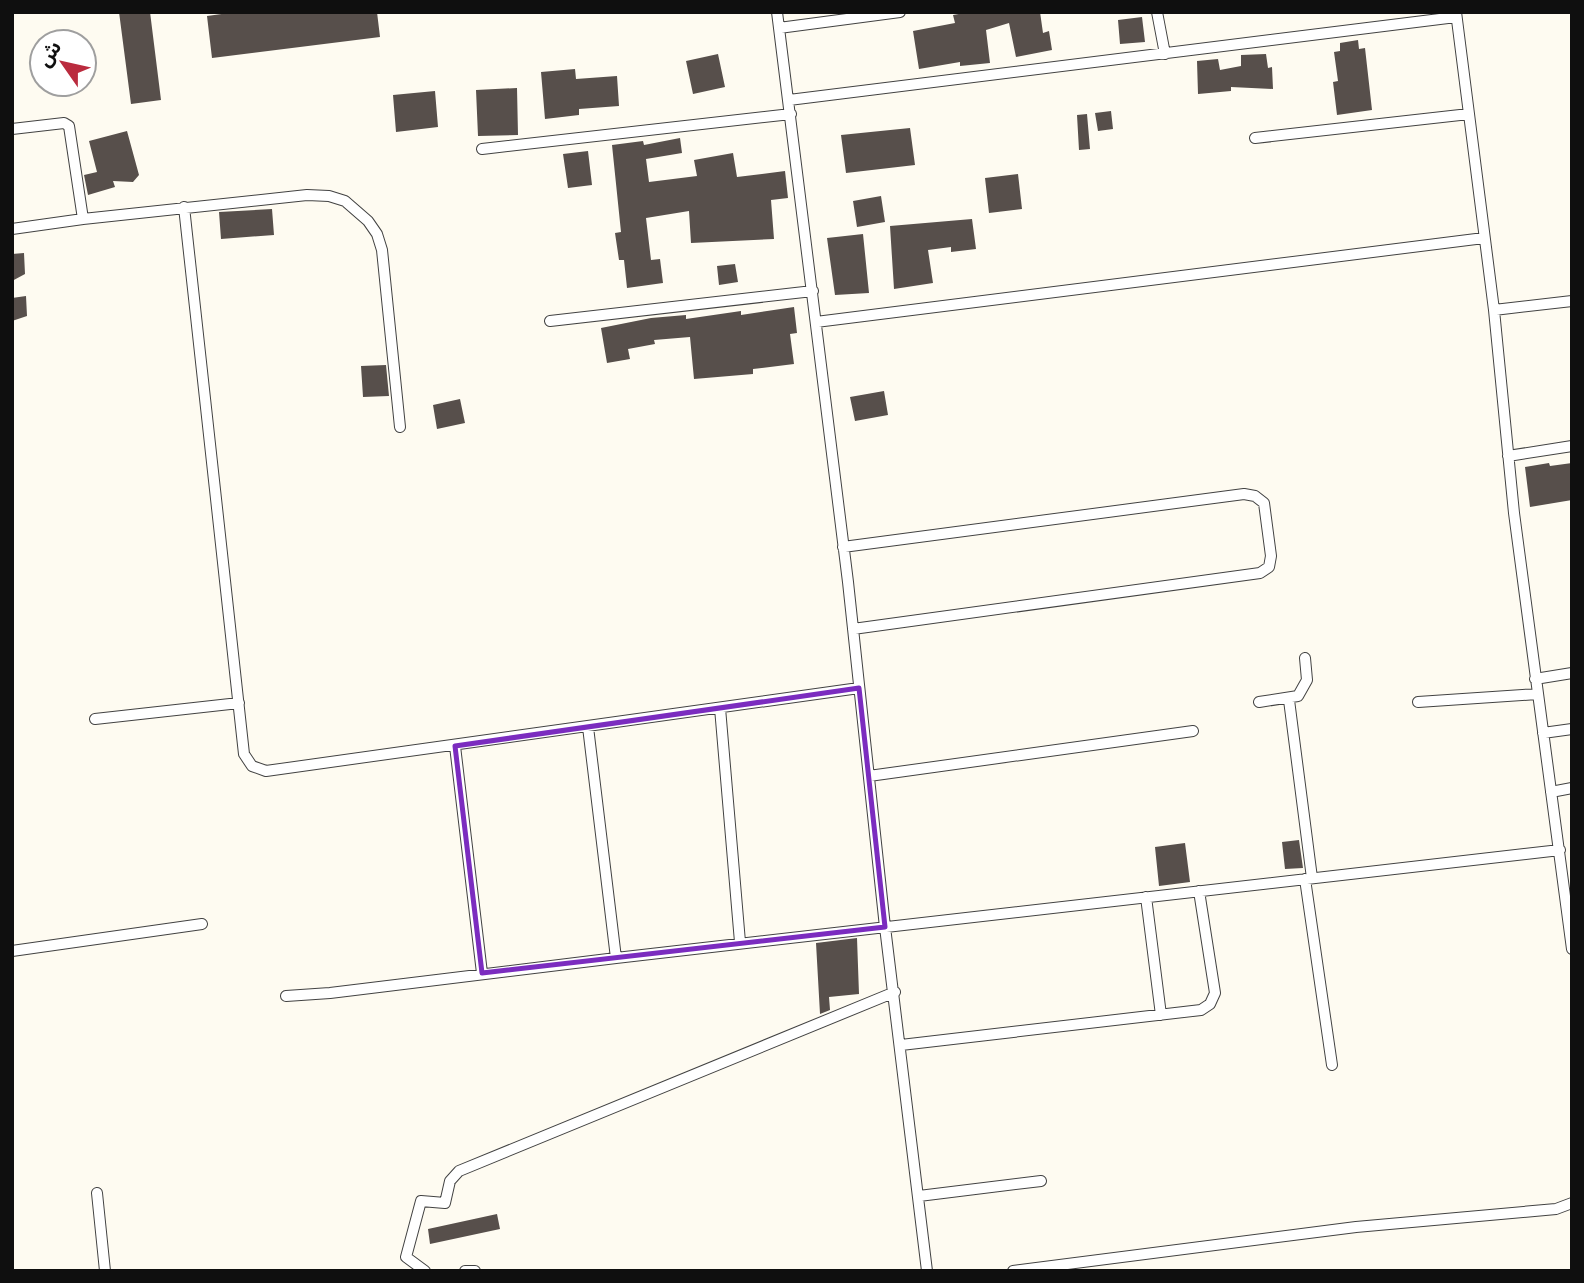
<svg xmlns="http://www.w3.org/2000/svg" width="1584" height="1283" font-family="'Times New Roman','Noto Sans Arabic',serif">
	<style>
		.building { fill: #574f4b }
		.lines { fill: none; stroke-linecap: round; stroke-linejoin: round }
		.street-casing { stroke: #424242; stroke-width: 12 }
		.street { stroke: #fff; stroke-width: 10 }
		.marked { fill: none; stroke: #7b2cbf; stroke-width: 5; stroke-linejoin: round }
	</style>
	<rect width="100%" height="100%" fill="#fefbf1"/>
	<path class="building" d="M119,12h31l11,88 -30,4z
		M236,12h141l3,25 -168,21 -5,-42z
		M970,12h70l3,21 6,-2 3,19 -36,7 -7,-34 -23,7 4,33 -30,3v-4l-41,7 -6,-38 42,-8 -2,-8z
		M1142,17l3,25 -25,2 -2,-24z
		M1358,40l1,9 6,-1 7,62 -35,5 -4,-33 5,-1 -4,-29 6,-1v-8z
		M718,54l7,33 -32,7 -7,-33z
		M1266,54l2,14 4,-1 1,22 -42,-2v4l-33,3 -1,-33 21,-2 2,11 21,-4v-11z
		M575,69l1,10 41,-3 2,30 -40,3v6l-34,4 -4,-47z
		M517,88l1,47 -40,1 -2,-46z
		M435,91l3,36 -42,5 -3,-37z
		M1111,111l2,18 -15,2 -3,-18z
		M1087,114l3,35 -11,1 -2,-35z
		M910,128l5,37 -69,8 -5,-38z
		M127,131l12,44 -6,7 -20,-1 2,6 -27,8 -4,-20 13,-3 -8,-31z
		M680,138l2,15 -36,6 3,23 48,-6 -3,-16 39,-7 4,24 48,-6 3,27 -17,2 3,39 -83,4 -2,-32 -43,7 5,42 9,-1 3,24 -36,5 -3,-28h-5l-4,-27 6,-1 -9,-87 31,-4 1,4z
		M588,151l4,34 -24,3 -5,-34z
		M1018,174l4,35 -33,4 -4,-35z
		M881,196l4,26 -28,5 -4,-26z
		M272,209l2,26 -53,4 -2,-27z
		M972,219l4,30 -25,3v-5l-23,3 5,33 -39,6 -4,-63z
		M863,234l6,59 -34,2 -8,-57z
		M24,253l1,21 -13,7v-27z
		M735,264l3,18 -19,3 -2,-19z
		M26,296l1,20 -15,5v-23z
		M794,307l3,26 -7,1 4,30 -41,5v5l-59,5 -4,-42 -36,3 1,4 -27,5 2,10 -23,4 -6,-35 50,-10 35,-3v4l55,-8v4z
		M386,365l3,31 -26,1 -2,-31z
		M884,391l4,24 -33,6 -5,-24z
		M460,399l5,24 -28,6 -4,-24z
		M1549,463l1,3 22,-3v37l-42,7 -5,-40z
		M1299,840l4,28 -18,1 -3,-27z
		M1185,843l5,39 -31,4 -4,-39z
		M857,938l2,56 -30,3 1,13 -10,4 -4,-71z
		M497,1214l3,15 -70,15 -2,-15z"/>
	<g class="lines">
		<defs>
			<path id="street" d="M777,12l71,570 37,345 42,344
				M1157,12l8,42
				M1456,12l38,298 20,203 58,436
				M779,28l121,-16
				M789,100l667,-83
				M12,129l52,-6 5,3 14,93
				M1255,138l214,-24
				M482,149l309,-35
				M184,207l60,547 8,12 14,5 593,-83
				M12,229l71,-10 224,-24 22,1 16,5 23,20 9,13 5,16 18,177
				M1494,310l78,-9
				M550,321l263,-30
				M816,322l668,-84
				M1508,456l64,-10
				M843,547l401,-53 11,2 9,7 7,53 -2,11 -9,6 -407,56
				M1535,679l37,-6
				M1289,700l23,178
				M1259,702l39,-6 9,-16 -2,-22
				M1418,702l119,-8
				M720,708l20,234
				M95,719l144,-16
				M1543,733l29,-4
				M455,746l27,227
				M869,776l324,-45
				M1551,792l21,-4
				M1305,879l27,186
				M1146,897l15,118
				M12,951l190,-27
				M616,958l944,-108
				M286,996l44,-3 286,-35 -28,-231
				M901,1045l300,-35 9,-6 5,-11 -16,-102
				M97,1193l8,78
				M919,1196l122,-15
				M425,1271l-19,-14 15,-56 24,2 5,-22 9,-10 436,-179
				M465,1271h10
				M1013,1271l343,-44 200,-18 16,-6"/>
		</defs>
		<use href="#street" class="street-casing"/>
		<use href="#street" class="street"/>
	</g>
	<path class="marked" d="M859,688l26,239 -403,46 -27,-227z"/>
	<rect width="1584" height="1283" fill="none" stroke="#0f0f0f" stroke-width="28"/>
	<g transform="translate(63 63) rotate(304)"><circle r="33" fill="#ffffff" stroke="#9f9f9f" stroke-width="2"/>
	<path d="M0-5L12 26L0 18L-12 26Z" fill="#ba2b3e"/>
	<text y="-10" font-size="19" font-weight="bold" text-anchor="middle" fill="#0f0f0f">ش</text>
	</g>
</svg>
